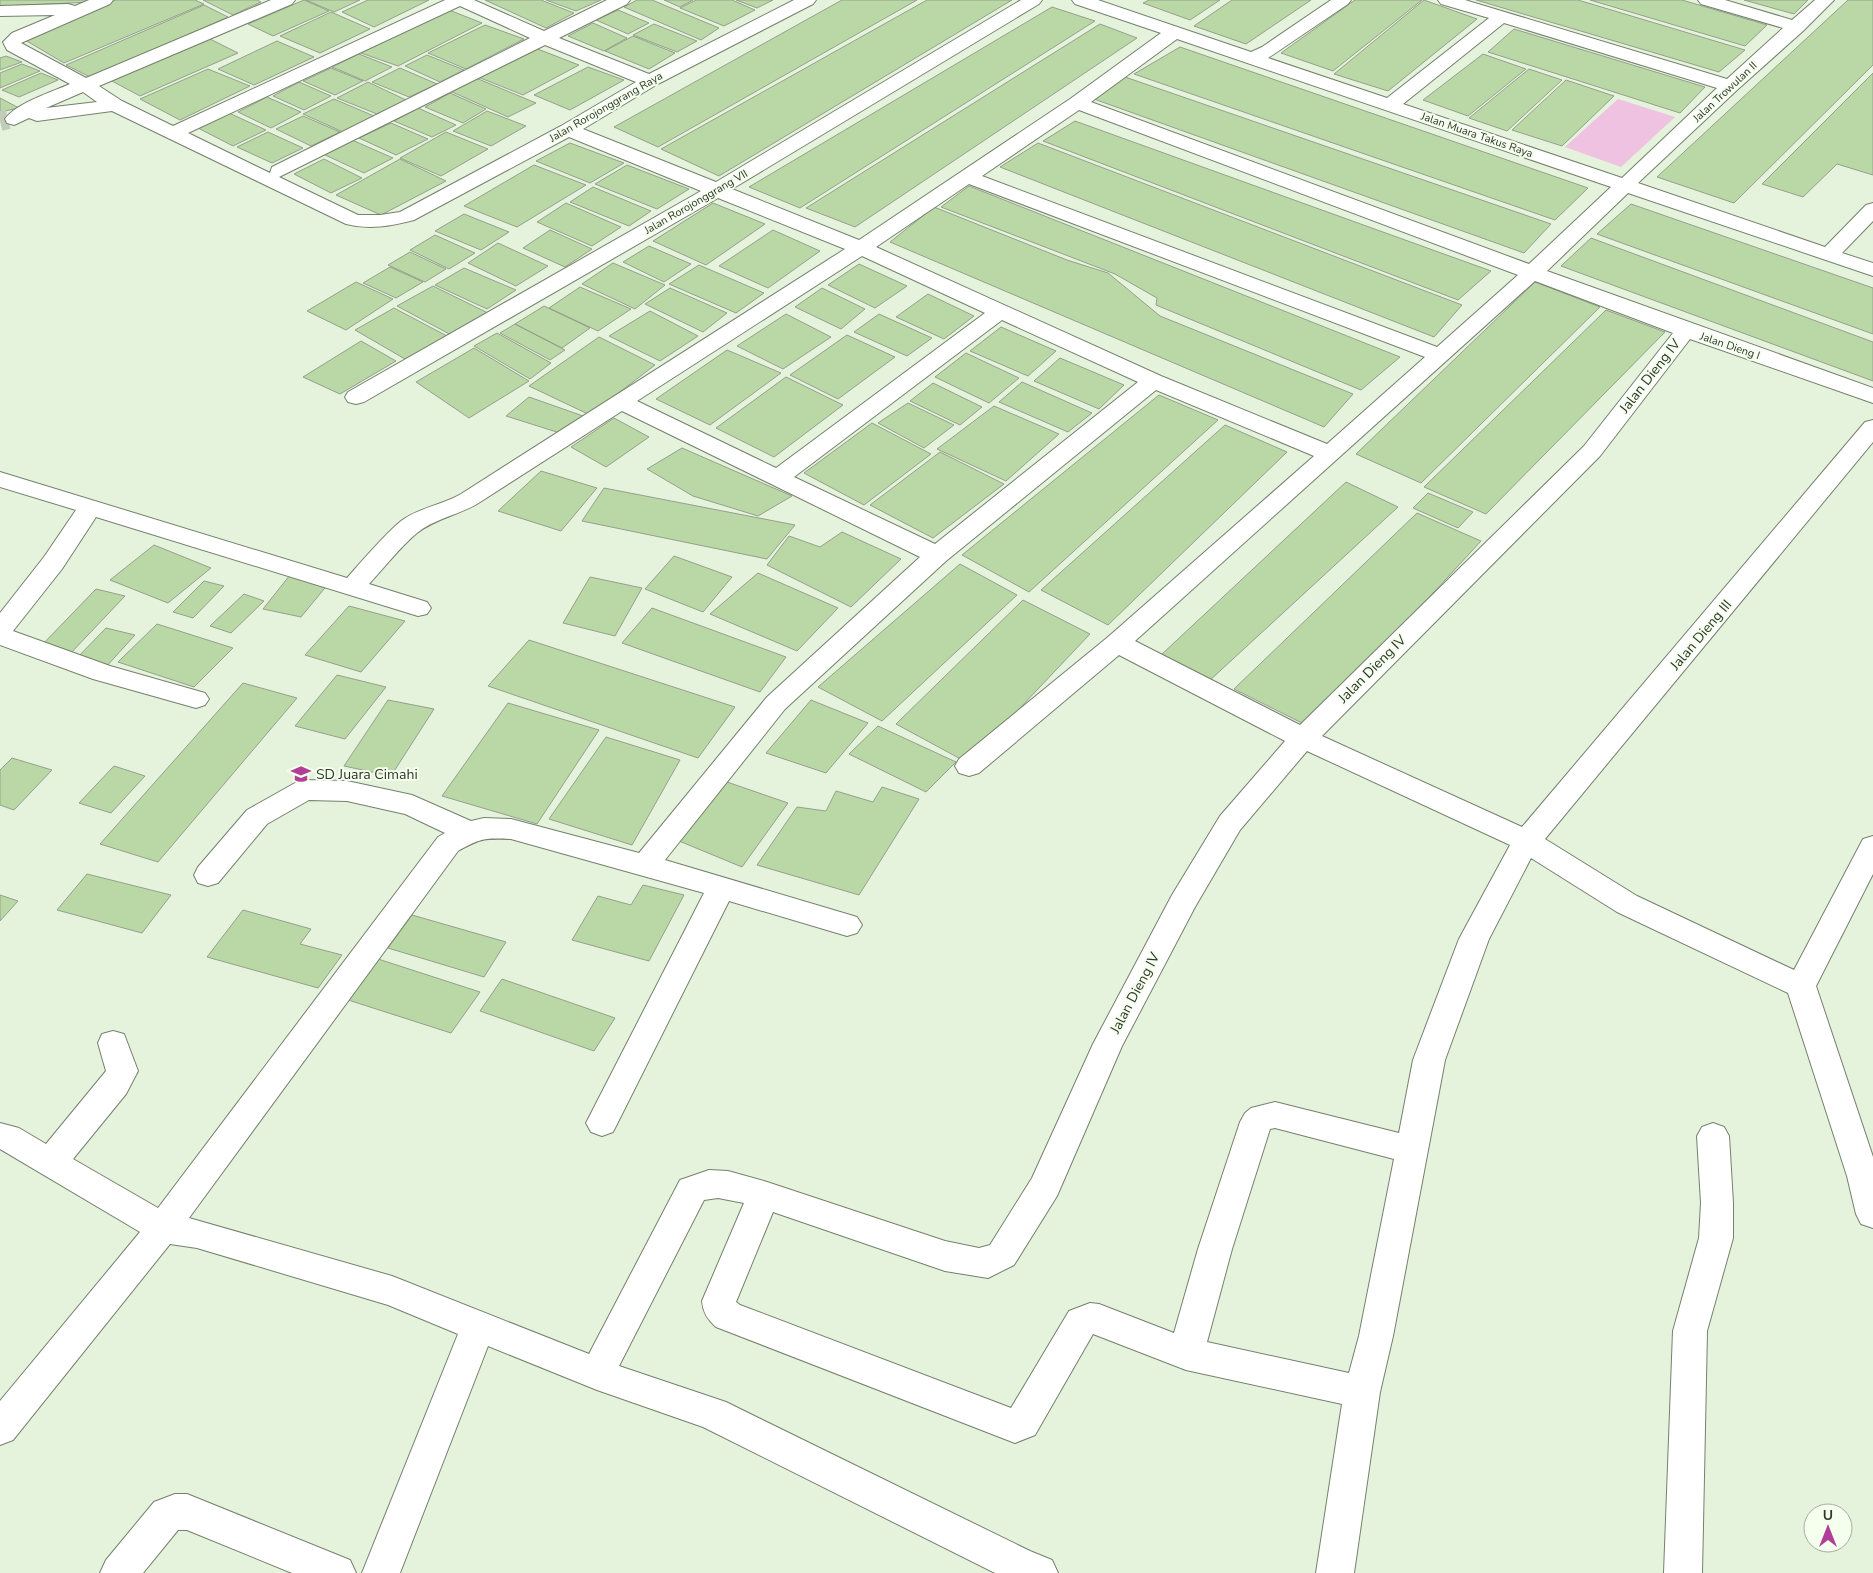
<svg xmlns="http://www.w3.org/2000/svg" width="1873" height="1573" font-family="'Nunito Sans',sans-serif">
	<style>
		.green { fill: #eec2e0 }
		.building { fill: #bad8a5; stroke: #94a08c }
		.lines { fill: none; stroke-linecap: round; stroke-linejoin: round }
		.street-tunnel { stroke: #c1ccb9; stroke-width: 20; stroke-dasharray: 20 10; stroke-linecap: butt }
		.lane-casing { stroke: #75816d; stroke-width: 2 }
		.street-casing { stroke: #75816d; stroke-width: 2 }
		.lane { fill: #fff; fill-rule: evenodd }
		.street { fill: #fff; fill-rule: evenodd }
		.labels { text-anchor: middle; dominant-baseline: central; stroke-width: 4; stroke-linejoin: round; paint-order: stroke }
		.far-street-label { font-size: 11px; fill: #31362d; stroke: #f4ffed }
		.street-label { font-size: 14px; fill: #31362d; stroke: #f4ffed }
		.poi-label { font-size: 14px; fill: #31362d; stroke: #f4ffed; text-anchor: start }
	</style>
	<rect width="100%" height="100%" fill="#e5f2dc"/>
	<path class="green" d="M1618,99l57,18 -54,50 -56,-20z"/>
	<path class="building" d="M0,0h96l-2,2 -94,4z
		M116,0h79l9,4 -140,59 -39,-23z
		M203,0h54l4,2 -28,13z
		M304,0l25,11 -56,25 -25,-12z
		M306,0h54l-26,12z
		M368,0h61l-55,27 -32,-15z
		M485,0h56l33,13 -28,15z
		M546,0h55l-25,11z
		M637,0h15l67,28 -18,12 -77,-33z
		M664,0h29l-13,7z
		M696,0h36l23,10 -31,16 -44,-18z
		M736,0h37l-16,8z
		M842,0h75l-259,147 -44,-20z
		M927,0h85l-293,176 -58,-27z
		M1149,0h71l-30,20 -47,-17z
		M1232,0h79l-65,44 -52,-18z
		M1355,0h67l-89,71 -52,-18z
		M1424,0l53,19 -89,72 -54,-17z
		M1476,0h102l167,50 -26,22z
		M1590,0h92l85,25 -22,21z
		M1744,0h64l-14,14z
		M1848,0h25v65l-139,138 -77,-26z
		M204,5l24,12 -138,60 -24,-12z
		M1052,7l43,14 -295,187 -51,-21z
		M449,10l33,13 -84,43 -37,-13z
		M618,10l31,13 -21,11 -32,-14z
		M331,12l39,17 -50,24 -40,-17z
		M593,23l34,15 -23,13 -36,-15z
		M654,24l43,17 -20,11 -44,-17z
		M1100,24l37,14 -282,189 -49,-19z
		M485,25l39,14 -58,30 -38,-16z
		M1514,29l191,58 -25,26 -192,-61z
		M633,36l42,17 -26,16 -44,-18z
		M208,38l30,15 -98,43 -30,-16z
		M277,41l37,16 -60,28 -36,-16z
		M1180,47l408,141 -33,32 -421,-146z
		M535,48l44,17 -56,30 -45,-18z
		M359,54l33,13 -27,14 -33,-14z
		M1483,54l43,15 -58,47 -45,-16z
		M427,55l37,15 -24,12 -35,-16z
		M6,56l16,6 -22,8v-12z
		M22,64l18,7 -40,17v-15z
		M588,67l36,13 -54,30 -36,-15z
		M331,68l32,13 -28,14 -32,-14z
		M400,68l37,16 -28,13 -37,-15z
		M208,69l42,17 -70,34 -40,-21z
		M1529,69l33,11 -55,51 -38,-13z
		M41,73l17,7 -39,17 -17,-7z
		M1873,73v102l-36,-11 -34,33 -41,-13z
		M1125,77l426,147 -27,29 -433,-155z
		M476,78l60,25 -28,14 -58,-26z
		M1566,80l48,16 -52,50 -50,-16z
		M299,82l32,14 -27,14 -31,-14z
		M368,82l38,18 -29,14 -40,-16z
		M450,93l36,16 -23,14 -38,-16z
		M267,97l34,15 -30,16 -33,-16z
		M0,98l19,10 -19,4z
		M334,99l40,17 -31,16 -40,-18z
		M418,108l38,17 -24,12 -38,-16z
		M487,111l39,15 -35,20 -38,-15z
		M229,113l37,17 -33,16 -35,-18z
		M303,116l37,16 -29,14 -35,-17z
		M1075,121l416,150 -33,29 -415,-159z
		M391,123l37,16 -32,16 -37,-17z
		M268,132l35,16 -31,15 -35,-16z
		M446,132l42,17 -47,27 -41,-18z
		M352,140l41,18 -29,15 -41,-19z
		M570,143l54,20 -34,20 -54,-22z
		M1038,143l424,162 -28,32 -434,-170z
		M324,159l38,19 -31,15 -37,-19z
		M400,159l46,22 -65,34 -45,-20z
		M534,165l52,20 -69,42 -53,-21z
		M627,165l62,24 -32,20 -62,-25z
		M969,186l431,171 -39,33 -205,-85 1,-7 -42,-24 -174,-67z
		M593,187l58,24 -22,15 -59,-24z
		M566,203l55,24 -29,19 -55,-24z
		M713,203l52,21 -59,41 -53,-24z
		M1631,204l242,84v46l-276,-100z
		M934,207l133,53 41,13 52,43 193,78 -29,33 -434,-185z
		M464,214l45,18 -28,18 -46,-19z
		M550,230l42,19 -27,18 -42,-19z
		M773,230l47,21 -52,37 -49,-22z
		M435,235l40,18 -26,16 -39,-19z
		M1591,238l282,104v39l-312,-115z
		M498,243l50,23 -32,20 -48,-23z
		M649,246l42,18 -27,18 -41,-20z
		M410,252l36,17 -21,13 -37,-17z
		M613,263l52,22 -30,24 -53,-25z
		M859,264l48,22 -32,22 -47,-23z
		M699,265l65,28 -28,20 -67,-29z
		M390,267l33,15 -27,16 -33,-15z
		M464,268l52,22 -29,19 -52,-24z
		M356,282l37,17 -47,31 -39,-19z
		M1535,282l65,25 -179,176 -65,-29z
		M433,286l55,27 -35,23 -56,-30z
		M580,287l51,22 -33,22 -49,-23z
		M670,288l57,25 -24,19 -58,-28z
		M822,288l43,21 -24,20 -46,-22z
		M928,294l46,22 -30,23 -48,-22z
		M544,306l46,22 -28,20 -47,-24z
		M394,308l53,28 -42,23 -50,-29z
		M1606,310l59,22 -179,182 -62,-27z
		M650,311l48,25 -38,25 -51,-25z
		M786,314l45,23 -48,32 -46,-23z
		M879,314l53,24 -25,18 -53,-24z
		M515,324l50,26 -15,10 -50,-27z
		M1001,327l55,24 -28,25 -58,-25z
		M497,333l54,30 -21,16 -56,-33z
		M847,335l48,22 -57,42 -48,-24z
		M599,337l56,28 -65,50 -61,-29z
		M361,341l35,20 -56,33 -37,-17z
		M474,348l55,33 -60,37 -53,-36z
		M727,350l54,23 -71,52 -54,-26z
		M966,353l53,25 -30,25 -54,-26z
		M1060,358l64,27 -25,24 -65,-28z
		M786,377l57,28 -69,52 -58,-29z
		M1022,382l70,31 -24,19 -69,-30z
		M933,383l49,24 -22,18 -50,-24z
		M1159,395l59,25 -189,172 -67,-37z
		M529,397l57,20 -23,17 -57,-18z
		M908,403l46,22 -30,23 -46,-25z
		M994,406l65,28 -53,47 -69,-32z
		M614,418l35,19 -43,30 -35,-20z
		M872,423l59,31 -67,51 -60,-32z
		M1225,425l62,27 -179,173 -67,-35z
		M682,448l110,48 -34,20 -65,-20 -46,-27z
		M940,452l64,32 -71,54 -63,-33z
		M541,471l56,17 -36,43 -63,-20z
		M1346,482l52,25 -190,175 -47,-27z
		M604,488l191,37 -28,34 -185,-38z
		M1428,493l45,19 -15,16 -45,-20z
		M1417,513l64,28 -171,186 -76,-38z
		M842,532l59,27 -50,48 -84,-42 22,-29 31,11z
		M154,545l57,23 -43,35 -58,-23z
		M674,556l58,21 -29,35 -58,-23z
		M960,564l57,31 -135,126 -64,-34z
		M758,573l80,35 -41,43 -87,-37z
		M290,575l39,8 -28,34 -38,-8z
		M590,577l52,11 -27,48 -52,-13z
		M204,581l20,5 -31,32 -20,-6z
		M96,589l29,7 -56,59 -29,-8z
		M244,594l20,7 -33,32 -21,-7z
		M1023,600l67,34 -122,129 -72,-39z
		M349,606l56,15 -44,51 -56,-17z
		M652,608l134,49 -26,35 -138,-49z
		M157,624l76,24 -39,39 -76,-25z
		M106,628l29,7 -30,33 -30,-8z
		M529,640l206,67 -37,51 -210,-72z
		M337,675l49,12 -41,52 -50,-13z
		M243,683l54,15 -139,164 -58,-18z
		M388,700l46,9 -43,67 -47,-10z
		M811,700l57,23 -42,50 -60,-20z
		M508,703l91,27 -62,94 -95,-28z
		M878,726l78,36 -30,30 -77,-38z
		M606,737l74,23 -48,85 -83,-26z
		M12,758l40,12 -38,40 -14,-5v-35z
		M114,766l31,10 -34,37 -32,-10z
		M727,782l61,21 -46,64 -63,-26z
		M882,787l37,12 -60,96 -102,-30 40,-58 29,4 10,-20 37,11z
		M87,874l84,21 -29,38 -85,-23z
		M643,885l41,10 -35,66 -77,-21 26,-44 33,9z
		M0,895l18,6 -18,20z
		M243,910l68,19 -11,15 42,11 -24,33 -111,-31z
		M412,915l94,27 -22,35 -96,-29z
		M375,958l105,34 -29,41 -106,-34z
		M502,979l113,39 -21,33 -114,-40z"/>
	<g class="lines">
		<path class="street-tunnel" d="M0,121l8,-2"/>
		<defs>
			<path id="lane" d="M1713,1123l11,4 5,9 4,67v35l-26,93 -5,242h-38l9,-242 26,-93 2,-35 -4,-67 5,-9z"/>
			<path id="street" d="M89,0h24l-3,4 -89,39 65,35 185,-78h24l-3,4 -193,82 23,15 51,25 272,-126h29l70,31 63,-31h23l-3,4 -68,34 90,36 145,-74h22l-3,4 -157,81 -73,44 133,53 305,-182h21l-3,4 -307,185 127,51 211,-141 91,-66 -86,-29 -3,-4h26l153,52 11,-5 69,-47h20l-3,4 -80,54 119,40 102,-80 -48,-14 -3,-4h27l262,79 56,-51 -82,-24 -3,-4h27l67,20 23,-20h19l-31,31 -66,59 -99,93 187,64 41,-42 7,-2v18l-31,32 31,10v13l-245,-83 -81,78 326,117v15l-183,-64 -90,117 -278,280 200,91 343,-405 8,-2v22l-328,397 92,57 157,74 69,-131 10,-3v38l-57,112 57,171v71l-12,-4 -5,-10 -9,-38 -59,-183 -171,-81 -86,-54 -42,81 -44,121 -52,276 -13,56 -26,181h-38l26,-169 -156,-34 -93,-36 -58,101 -20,8 -299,-116c-9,-8 -13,-15 -14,-26l42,-98 -26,-5 -14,2 -85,166 107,36 304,149 22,9 6,13h-63l-292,-146 -106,-37 -109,-44 -88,227h-38l96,-239 -70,-29 -191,-57 -27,-4 -157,196 -13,5v-44l140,-169 -140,-83v-26l19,5 27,16 60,-73 -8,-28 4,-9 11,-3 11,3 14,37 -12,23 -53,65 85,49 280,-371 7,-4 -40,-19 -58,-13 -38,-1 -42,24 -49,59 -10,3 -10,-3 -4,-8 4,-8 49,-57 48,-27 10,-3 42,1 65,14 59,26 13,-3 27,1 128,34 128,-156 153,-140 -298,-146 -145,93c-19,11 -43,15 -60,29 -17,14 -33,35 -48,51l58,18 4,6 -4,6 -9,2 -322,-99 -34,52 -49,62 97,35 95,27 4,6 -4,6 -9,3 -103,-29 -93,-34v-32l44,-56 32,-47 -76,-23v-15l347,106c16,-18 36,-42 54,-57 17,-13 41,-16 60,-27l384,-245 -127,-51 -354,204 -8,2 -8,-2 -3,-5 3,-5 353,-201 -132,-54 -155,83c-23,6 -45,10 -68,4l-234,-113 -75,10 -8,-3 -15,7 -7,-2 -2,-4c11,-16 47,-27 65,-35l-63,-34 -4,-8 9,-9 43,-18 -55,1v-10l68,-2 7,2zM460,6l70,32 -258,129 -2,6 -82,-40zM1504,23l213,65 -95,90 -219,-74zM1177,39l434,148 -82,77 -438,-162zM545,45l91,37 -75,44 -161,86 -20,3h-22l-79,-38zM83,92l14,10 -51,6zM1079,110l439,165 -81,72 -455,-171zM969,184l456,173 -98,87 -166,-68 -285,-129zM862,256l123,57 -209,155 -139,-67zM1535,281l138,52 -89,113 -284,279 -165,-84zM1002,320l136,62 -203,162 -141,-67zM1156,390l158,66 -206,181 -149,122 -4,7 4,7 10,3 10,-3 140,-118 166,86 -65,75 -48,79 -79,149 -61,134 -42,67 -11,3 -34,-7 -181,-60 -36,-10 -19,-1 -29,10 -91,174 -197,-78 -203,-58 269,-367c23,-13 27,-13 53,-12l193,54 -118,230 5,9 11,4 11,-4 116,-231 118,35 10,-3 5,-8 -5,-8 -192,-57 120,-151 161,-148zM1307,751l203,94 -51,94 -46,121 -14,73 -124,-31 -24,6 -6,5 -5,9 -42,127 -24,84 -75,-29 -9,-1 -21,8 -58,97 -271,-103 -4,-3 37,-90 172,59 43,7 26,-13 43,-69 65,-150 73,-139 45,-77zM1275,1128l119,31 -35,177 -10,37 -142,-31 25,-93 38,-120z
				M175,1494h12l163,66 6,13h-64l-105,-43h-9l-35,43h-43l6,-13 48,-58z"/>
		</defs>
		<use href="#lane" class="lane-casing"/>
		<use href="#street" class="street-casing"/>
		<use href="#lane" class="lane"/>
		<use href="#street" class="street"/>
	</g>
	<defs>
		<symbol id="school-bare" viewBox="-9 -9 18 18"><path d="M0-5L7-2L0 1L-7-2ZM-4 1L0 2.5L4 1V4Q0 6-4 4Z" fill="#b13e97" stroke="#f4ffed" stroke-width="2.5" paint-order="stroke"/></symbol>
	</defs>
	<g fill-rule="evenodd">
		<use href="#school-bare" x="287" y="760" width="28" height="28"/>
	</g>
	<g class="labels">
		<g class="far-street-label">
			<text transform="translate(1725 92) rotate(-43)">Jalan Trowulan II</text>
			<text transform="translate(606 107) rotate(-30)">Jalan Rorojonggrang Raya</text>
			<text transform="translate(1477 135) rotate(19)">Jalan Muara Takus Raya</text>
			<text transform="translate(696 202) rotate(-30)">Jalan Rorojonggrang VII</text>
			<text transform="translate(1730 346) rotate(19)">Jalan Dieng I</text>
		</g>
		<g class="street-label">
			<text transform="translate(1650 376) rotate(-52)">Jalan Dieng IV</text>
			<text transform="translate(1701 635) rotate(-50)">Jalan Dieng III</text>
			<text transform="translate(1372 669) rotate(-45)">Jalan Dieng IV</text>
			<text transform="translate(1135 993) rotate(-62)">Jalan Dieng IV</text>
		</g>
		<g class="poi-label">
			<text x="316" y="774">SD Juara Cimahi</text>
		</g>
	</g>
	<g transform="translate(1828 1528)"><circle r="24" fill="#f4ffed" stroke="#a6afa0"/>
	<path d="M0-4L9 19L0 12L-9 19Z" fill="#b13e97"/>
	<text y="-8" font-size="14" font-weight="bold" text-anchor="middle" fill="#31362d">U</text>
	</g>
</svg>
